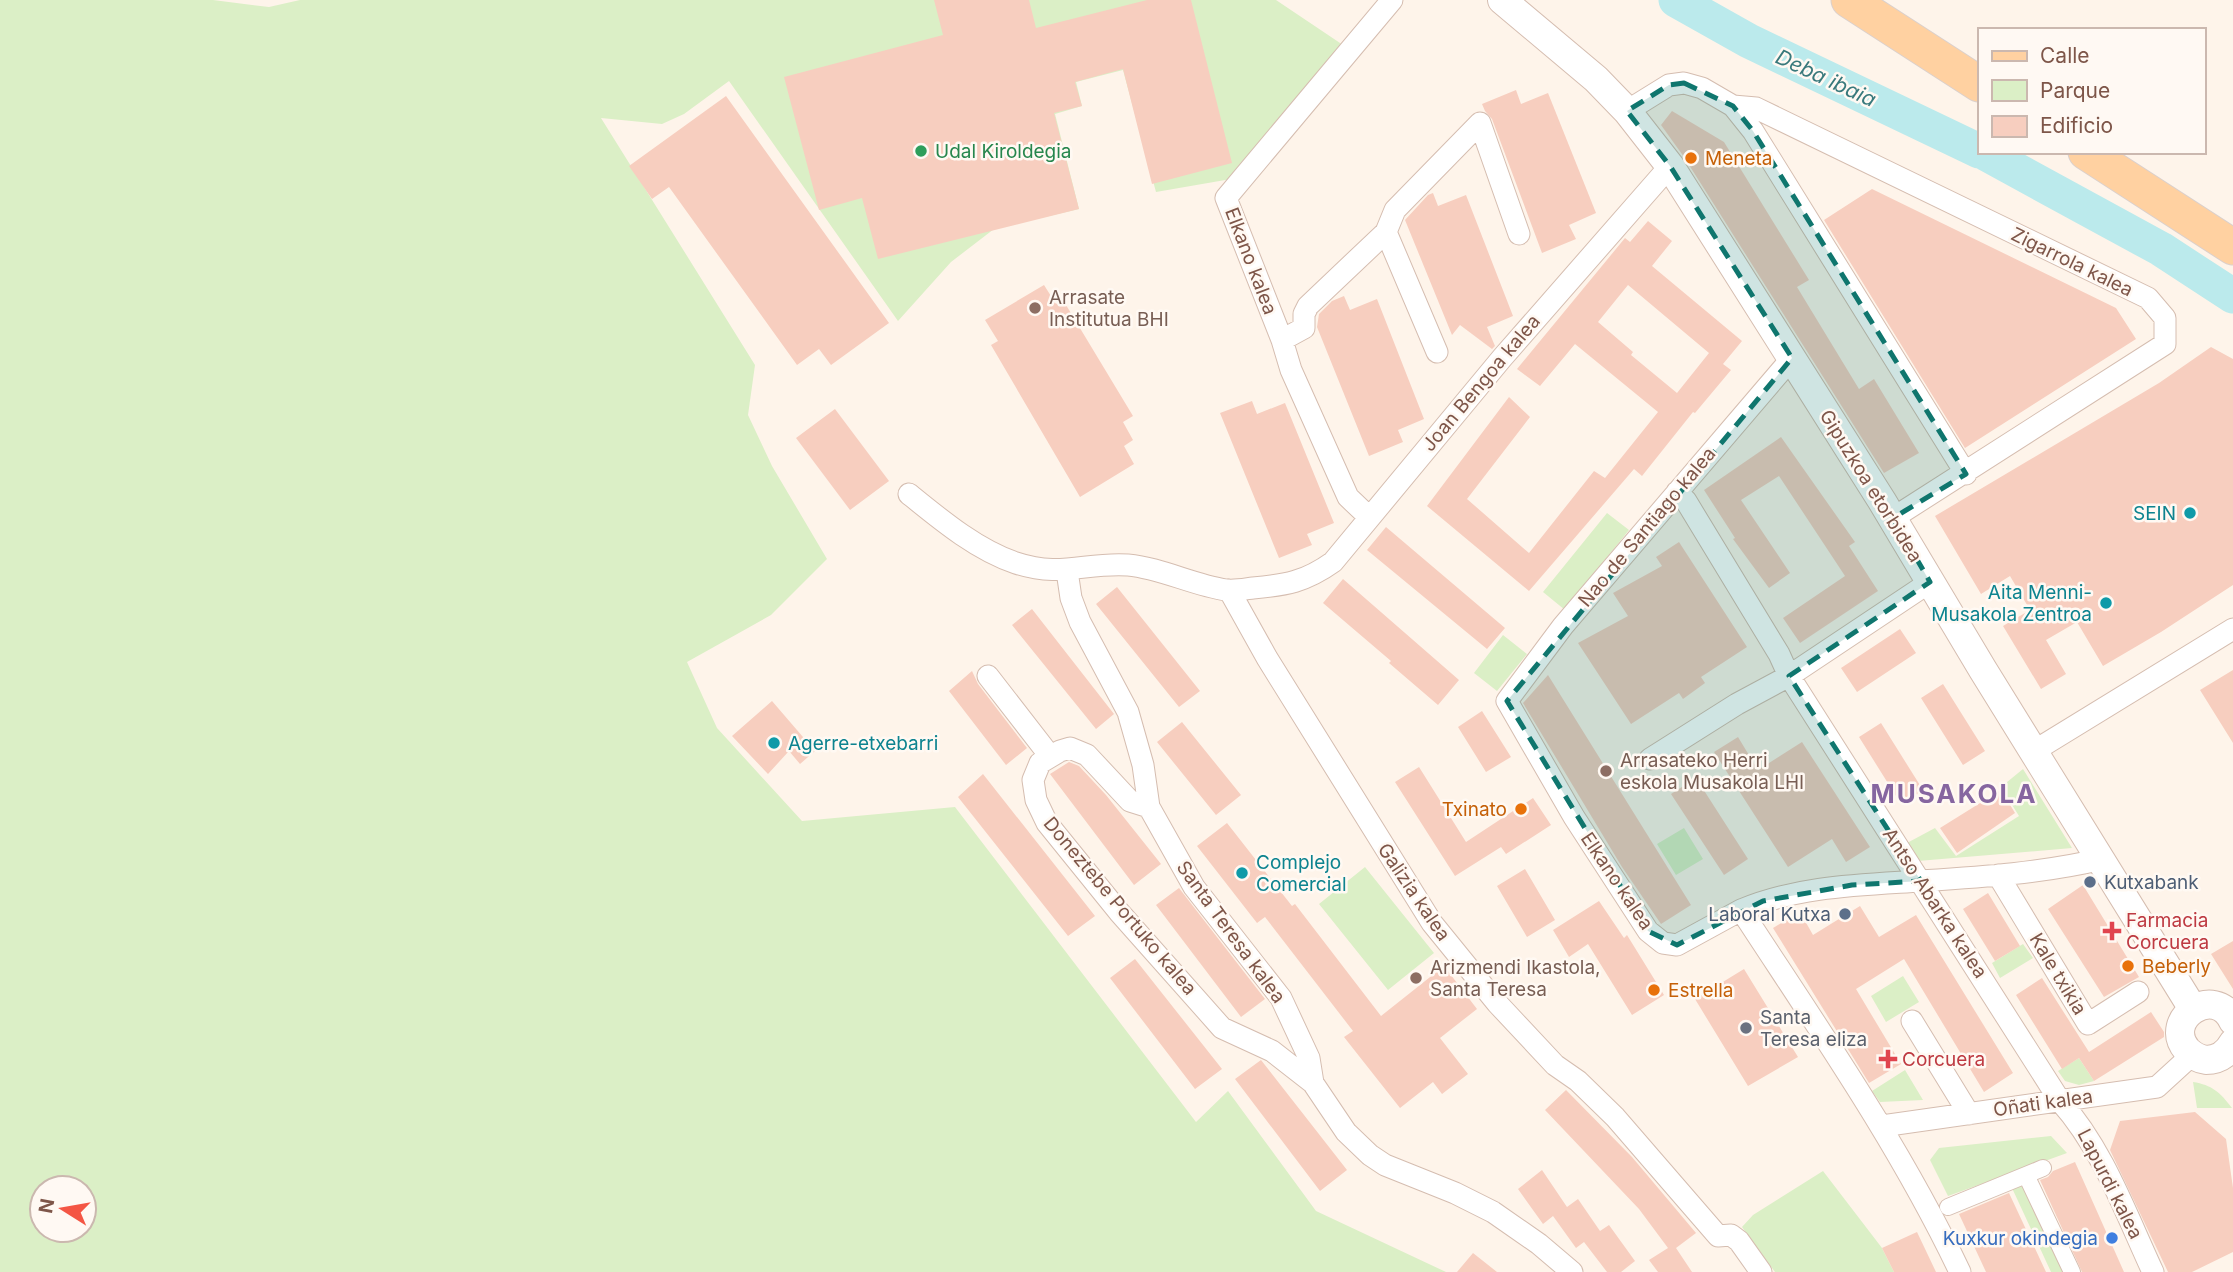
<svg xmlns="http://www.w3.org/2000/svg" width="2233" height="1272" font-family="Inter,sans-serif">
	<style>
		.green { fill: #dbefc6; fill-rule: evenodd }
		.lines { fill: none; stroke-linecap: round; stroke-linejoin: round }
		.river { stroke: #bbeaec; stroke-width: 35 }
		.building { fill: #f7cebf; fill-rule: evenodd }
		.pedestrian-casing { stroke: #d5bdb0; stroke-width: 18 }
		.minor-casing { stroke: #d5bdb0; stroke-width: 23 }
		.tertiary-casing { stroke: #d5bdb0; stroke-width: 30 }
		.primary-casing { stroke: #dbd0cc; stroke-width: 37 }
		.pedestrian { stroke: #fff; stroke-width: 16 }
		.minor { stroke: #fff; stroke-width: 21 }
		.tertiary { stroke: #fff; stroke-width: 28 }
		.primary { stroke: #ffd1a1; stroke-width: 35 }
		.marked { fill: #0f766e; fill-opacity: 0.2; stroke: #0f766e; stroke-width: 5; stroke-dasharray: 14 9; stroke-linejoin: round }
		.leisure-dot { fill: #2e9e5b; stroke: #fff9f3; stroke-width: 2.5 }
		.food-dot { fill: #e8710a; stroke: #fff9f3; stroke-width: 2.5 }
		.education-dot { fill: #8d6e63; stroke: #fff9f3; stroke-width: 2.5 }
		.culture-dot { fill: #0f9aa8; stroke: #fff9f3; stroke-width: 2.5 }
		.service-dot { fill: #5c6f8a; stroke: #fff9f3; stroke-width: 2.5 }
		.health-dot { fill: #e0444e; stroke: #fff9f3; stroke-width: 2.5 }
		.worship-dot { fill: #6b7280; stroke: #fff9f3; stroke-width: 2.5 }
		.shop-dot { fill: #3f7fe0; stroke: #fff9f3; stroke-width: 2.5 }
		.labels { text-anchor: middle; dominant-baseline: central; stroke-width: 5; stroke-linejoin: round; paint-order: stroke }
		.leisure-label { font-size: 19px; fill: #27864d; stroke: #fff9f3; text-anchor: start }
		.food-label { font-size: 19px; fill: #c56008; stroke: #fff9f3; text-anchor: start }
		.street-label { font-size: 19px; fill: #7e5649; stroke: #fff9f3 }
		.education-label { font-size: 19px; fill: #785e54; stroke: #fff9f3; text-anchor: start }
		.culture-label { font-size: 19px; fill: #0d838f; stroke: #fff9f3; text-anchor: end }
		.service-label { font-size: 19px; fill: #4e5e75; stroke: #fff9f3; text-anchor: start }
		.health-label { font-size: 19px; fill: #be3a42; stroke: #fff9f3; text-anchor: start }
		.worship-label { font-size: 19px; fill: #5b616d; stroke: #fff9f3; text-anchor: start }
		.shop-label { font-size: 19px; fill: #366cbe; stroke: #fff9f3; text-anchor: end }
		.water-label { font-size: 21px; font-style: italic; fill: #38797c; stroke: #fff9f3 }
		.district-label { font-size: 26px; font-weight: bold; letter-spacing: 2px; fill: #8666a0; stroke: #fff9f3 }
	</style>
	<rect width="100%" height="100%" fill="#fef4ea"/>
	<path class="green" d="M0,0h213l56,7 31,-7h976l67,45 -112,134 -75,13 -33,-122 -47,12 6,24 -27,8 24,95 -85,20 -43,33 -53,59 -169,-240 -45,33 -22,10 -61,-6 154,247 -7,50 24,51 55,93 -56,56 -84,47 30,66 85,93 153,-14 241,315 32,-31 88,120 130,61h-1446zM42,1188h42v42h-42z
		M1607,513l22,17 -64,80 -22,-18z
		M1503,635l24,19 -30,37 -23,-18z
		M2023,769l49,79 -154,13 -11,-18 28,-15 21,28 63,-40 -18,-29z
		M1684,828l19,31 -27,16 -19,-31z
		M1365,867l69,86 -46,37 -69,-86z
		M2023,944l10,14 -33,20 -8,-15z
		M1903,976l16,26 -33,20 -15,-26z
		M2079,1058l15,23 -15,4 -14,-4 -7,-10z
		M1905,1070l18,30 -43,2 -8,-11z
		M2193,1082c19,3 27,10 39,26h-35z
		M2051,1136l16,17 -119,43 -18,-36 9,-12z
		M1823,1171l59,77 12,24h-119l-33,-45 11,-12z
		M2023,1181l42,91h-14l-39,-84z"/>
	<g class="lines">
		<path class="river" d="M1676,0l73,41 230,110
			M1983,152l178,97 72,47"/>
	</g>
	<path class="building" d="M934,0h95l7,28 111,-28h44l41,163 -80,21 -29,-115 -48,13 7,24 -28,7 25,96 -201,50 -16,-61 -43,12 -35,-133 159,-42z
		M1516,90l5,14 27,-11 48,120 -27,12 7,14 -34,14 -50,-134 -7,-8 -3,-7z
		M726,96l163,227 -58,42 -12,-16 -22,16 -128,-178 -17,12 -23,-33z
		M1672,111l52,31 85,138 -12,7 62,102 15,-10 45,74 -35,20 -200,-316 -23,-32z
		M1872,189l244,119 20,31 -171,109 -141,-228z
		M1433,193l5,13 28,-11 47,121 -26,11 8,19 -3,3 -32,-24 -8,10 -47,-115 23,-25z
		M1648,221l24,20 -20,25 90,75 -19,23 8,6 -36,43 -2,-1 -51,64 -8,-7 -105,122 -102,-85 82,-109 21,20 -63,82 62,54 65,-82 11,7 53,-66 -83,-68 -35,42 -23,-17 108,-131 5,4zM1628,285l81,68 -32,40 -46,-38 2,-3 -35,-30z
		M1044,285l12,19 7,-4 70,116 -10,6 10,18 -9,6 10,18 -54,33 -89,-152 7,-4 -13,-21z
		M1344,296l6,14 27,-11 47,120 -26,11 5,12 -34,14 -52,-129 2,-13 13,-13z
		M2211,347l22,12v226l-72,47 -58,34 -26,-44 -31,18 20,34 -25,15 -38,-63 27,-16 -20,-34 -29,18 -46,-78 224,-133z
		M1252,401l5,13 28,-11 49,120 -27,11 5,11 -33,13 -59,-145z
		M835,409l54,72 -39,29 -54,-72z
		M1781,437l74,105 -6,4 29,45 -78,52 -17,-25 62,-42 -66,-100 -38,24 49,73 -21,15 -36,-49 2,-1 -31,-48z
		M1386,527l119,101 -18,21 -120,-99z
		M1679,542l68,105 -46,30 4,6 -22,16 -4,-6 -48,31 -53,-81 50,-27 -15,-23 49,-27 -6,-9z
		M1343,579l116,101 -21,25 -49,-42 2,-2 -68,-58z
		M1117,587l83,104 -21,16 -83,-103z
		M1032,609l82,105 -18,15 -84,-104z
		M1900,629l16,24 -59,39 -16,-24z
		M2233,670v73l-33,-53z
		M972,671l6,13 49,64 -21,17 -57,-74z
		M1548,675l143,230 -30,19 -39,-57 -99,-164z
		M1943,684l42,67 -22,14 -42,-67z
		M772,701l43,50 -15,13 -11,-13 -21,23 -36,-38z
		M1482,711l29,46 -25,15 -28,-45z
		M1182,722l59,73 -25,20 -59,-73z
		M1881,723l42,67 -22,14 -42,-67z
		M1738,737l20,33 44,-28 68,105 -24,15 -14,-23 -44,28 -74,-115z
		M1069,762l10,4 27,29 55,69 -27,21 -84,-111z
		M1419,767l47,75 67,-44 18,27 -45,29 -5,-7 -46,29 -60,-94z
		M983,774l112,142 -27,20 -110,-139z
		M1696,778l52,81 -24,16 -53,-81z
		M2001,790l14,23 -58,40 -17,-25z
		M1227,823l65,83 3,-2 86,112 63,-50 33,43 -37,29 28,36 -26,20 -9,-12 -33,26 -56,-71 9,-6 -88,-114 -8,6 -60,-77z
		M1525,869l30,51 -28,17 -30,-51z
		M2083,885l56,92 -35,20 -56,-88z
		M1179,888l86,111 -24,18 -85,-112z
		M1988,893l32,53 -25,15 -32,-52z
		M1599,901l25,37 3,-3 37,60 -32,20 -44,-71 -19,13 -16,-27z
		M1860,906l19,31 37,-22 97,158 -29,19 -80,-133 -48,30 45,75 -32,19 -96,-155 27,-16 13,23z
		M2233,941v48l-22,-35z
		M1135,959l87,110 -27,20 -85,-111z
		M1744,969l54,88 -50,29 -53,-87z
		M2042,978l47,74 62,-40 13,20v5l-70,44 -15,-23 -17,11 -46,-74z
		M1261,1060l86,110 -27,21 -85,-112z
		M1566,1090l66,67 64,76 -20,15 16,24h-34l-9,-12 19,-12 -29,-39 -94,-99z
		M2195,1112l31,27 7,49v64l-41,20h-24l-58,-122 10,-29z
		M2075,1162l49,110h-42l-42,-92 8,-3 5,-6z
		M1542,1170l25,37 11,-8 22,32 9,-6 26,36 -14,11h-14l-23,-30 -8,6 -23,-32 -10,8 -25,-35z
		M2009,1193l37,79h-60l-27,-58z
		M1917,1232l19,40h-42l-12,-24z
		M1473,1253l24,19h-40z"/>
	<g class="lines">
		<defs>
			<path id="pedestrian" d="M2043,1168l-17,7 46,97
				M1948,1207l78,-32"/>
			<path id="minor" d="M1733,106l20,25 213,343
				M1627,111l42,-26 15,-2 18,5 31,18 23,2 392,190 17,20v26l-272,174
				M1386,232l51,120
				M1282,340l22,-12v-14l4,-8 78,-74 9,-22 85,-87 39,111
				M1792,358l-229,268 -56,75 67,116 74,114 15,12 14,2 64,-35c77,118 158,234 219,362
				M1677,492l9,9 93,153 10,22 271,425c43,48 66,113 93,171
				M909,494c32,26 68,56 107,69 44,15 70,-1 112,2 33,3 65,20 98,25 9,1 19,-1 27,-2 33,-3 52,-6 80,-26l169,-204 168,-192
				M1369,517l-21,-20 -57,-127 -9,-30 -56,-142 166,-198
				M1067,571l4,27 9,24 48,90 15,53 6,42 45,80 87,111 28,60 4,25 33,49 24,23 15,10 70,28 38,19 46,32 33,28
				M1229,590l38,68 165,265 65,80 58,62 23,16 37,36 103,119 13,-1 8,6 22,31
				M988,676l62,80
				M2034,751l199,-122
				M1650,759l87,-55 52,-28 141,-94
				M1149,807l-19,-6 -43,-46 -17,-7 -10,3 -20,12 -7,17 3,20 11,23 72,89 103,116 50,23 41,32
				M1998,875l90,149 50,-32
				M1741,910c57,-24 119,-25 180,-29 60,-4 122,-8 181,-22
				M1912,1021l57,93
				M1882,1126l275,-39 35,-32"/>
			<path id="tertiary" d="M1502,0l94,79 31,32 43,55 212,335 101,169 210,339
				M2233,1021c-18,-38 -72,-2 -46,29 5,5 12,9 19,10 12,0 21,-6 27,-17"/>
			<path id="primary" d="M1849,0l130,84
				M2086,152l147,95"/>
		</defs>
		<use href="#pedestrian" class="pedestrian-casing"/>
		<use href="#minor" class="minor-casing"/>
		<use href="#tertiary" class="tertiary-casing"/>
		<use href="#primary" class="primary-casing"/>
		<use href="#pedestrian" class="pedestrian"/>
		<use href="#minor" class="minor"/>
		<use href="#tertiary" class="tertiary"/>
		<use href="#primary" class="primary"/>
	</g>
	<path class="marked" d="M1684,83l49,23 20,25 213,343 -73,44 37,64 -141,94 132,205 -69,4 -89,16 -86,44 -29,-14 -141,-230 285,-343 -122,-192 -43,-55 42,-26z"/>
	<circle class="leisure-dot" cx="921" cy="151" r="7"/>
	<g class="food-dot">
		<circle cx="1691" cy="158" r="7"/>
		<circle cx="1521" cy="809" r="7"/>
		<circle cx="2128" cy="966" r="7"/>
		<circle cx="1654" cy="990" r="7"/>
	</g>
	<g class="education-dot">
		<circle cx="1035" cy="308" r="7"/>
		<circle cx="1606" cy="771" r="7"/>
		<circle cx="1416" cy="978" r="7"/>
	</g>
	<g class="culture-dot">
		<circle cx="2190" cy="513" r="7"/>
		<circle cx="2106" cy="603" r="7"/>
		<circle cx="774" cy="743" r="7"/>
		<circle cx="1242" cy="873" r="7"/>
	</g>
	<g class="service-dot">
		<circle cx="2090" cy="882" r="7"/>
		<circle cx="1845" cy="914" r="7"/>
	</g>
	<g class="health-dot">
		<path d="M2108.5 920.5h7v7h7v7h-7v7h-7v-7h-7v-7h7z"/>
		<path d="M1884.5 1048.5h7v7h7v7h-7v7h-7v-7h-7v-7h7z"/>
	</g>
	<circle class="worship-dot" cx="1746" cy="1028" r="7"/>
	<circle class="shop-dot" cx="2112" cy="1238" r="7"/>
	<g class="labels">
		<g class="leisure-label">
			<text x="935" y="151">Udal Kiroldegia</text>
		</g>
		<g class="food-label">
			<text x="1705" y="158">Meneta</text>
			<text x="1507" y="809" text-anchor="end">Txinato</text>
			<text x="2142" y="966">Beberly</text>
			<text x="1668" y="990">Estrella</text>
		</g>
		<g class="street-label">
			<text transform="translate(1251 261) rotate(69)">Elkano kalea</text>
			<text transform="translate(2072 262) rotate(26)">Zigarrola kalea</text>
			<text transform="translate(1481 383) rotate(-50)">Joan Bengoa kalea</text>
			<text transform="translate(1871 486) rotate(58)">Gipuzkoa etorbidea</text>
			<text transform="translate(1647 527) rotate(-50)">Nao de Santiago kalea</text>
			<text transform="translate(1617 881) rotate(56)">Elkano kalea</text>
			<text transform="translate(1414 892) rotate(56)">Galizia kalea</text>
			<text transform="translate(1935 903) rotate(57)">Antso Abarka kalea</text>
			<text transform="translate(1120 906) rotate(50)">Doneztebe Portuko kalea</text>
			<text transform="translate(1231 932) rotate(54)">Santa Teresa kalea</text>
			<text transform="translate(2058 974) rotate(59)">Kale txikia</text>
			<text transform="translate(2043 1103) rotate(-8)">Oñati kalea</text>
			<text transform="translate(2110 1184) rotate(63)">Lapurdi kalea</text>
		</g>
		<g class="education-label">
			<text x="1049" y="297">Arrasate<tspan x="1049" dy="22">Institutua BHI</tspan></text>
			<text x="1620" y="760">Arrasateko Herri<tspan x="1620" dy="22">eskola Musakola LHI</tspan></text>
			<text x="1430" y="967">Arizmendi Ikastola,<tspan x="1430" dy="22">Santa Teresa</tspan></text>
		</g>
		<g class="culture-label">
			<text x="2176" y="513">SEIN</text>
			<text x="2092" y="592">Aita Menni-<tspan x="2092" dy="22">Musakola Zentroa</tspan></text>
			<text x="788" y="743" text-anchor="start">Agerre-etxebarri</text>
			<text x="1256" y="862" text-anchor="start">Complejo<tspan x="1256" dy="22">Comercial</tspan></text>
		</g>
		<g class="service-label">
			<text x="2104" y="882">Kutxabank</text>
			<text x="1831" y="914" text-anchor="end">Laboral Kutxa</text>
		</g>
		<g class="health-label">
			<text x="2126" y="920">Farmacia<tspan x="2126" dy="22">Corcuera</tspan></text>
			<text x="1902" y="1059">Corcuera</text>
		</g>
		<g class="worship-label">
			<text x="1760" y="1017">Santa<tspan x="1760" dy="22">Teresa eliza</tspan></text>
		</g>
		<g class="shop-label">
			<text x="2098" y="1238">Kuxkur okindegia</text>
		</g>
		<g class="water-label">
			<text transform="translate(1826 78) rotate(25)">Deba ibaia</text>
		</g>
		<g class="district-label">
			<text x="1954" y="793">MUSAKOLA</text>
		</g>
	</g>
	<rect x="1978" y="28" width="228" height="126" fill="#fff9f3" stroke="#cbb8af" stroke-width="2"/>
	<rect x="1992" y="51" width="35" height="10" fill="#ffd1a1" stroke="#cbb8af" stroke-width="2"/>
	<text x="2040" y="63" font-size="21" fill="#7e5649">Calle</text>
	<rect x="1992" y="80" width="35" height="21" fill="#dbefc6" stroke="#cbb8af" stroke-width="2"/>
	<text x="2040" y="98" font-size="21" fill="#7e5649">Parque</text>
	<rect x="1992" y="116" width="35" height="21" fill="#f7cebf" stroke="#cbb8af" stroke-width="2"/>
	<text x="2040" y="133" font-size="21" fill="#7e5649">Edificio</text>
	<g transform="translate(63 1209) rotate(281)"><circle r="33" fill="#fff9f3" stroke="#cbb8af" stroke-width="2"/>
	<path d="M0-5L12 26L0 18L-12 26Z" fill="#f45644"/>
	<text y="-10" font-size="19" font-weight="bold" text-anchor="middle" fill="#7e5649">N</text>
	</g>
</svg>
